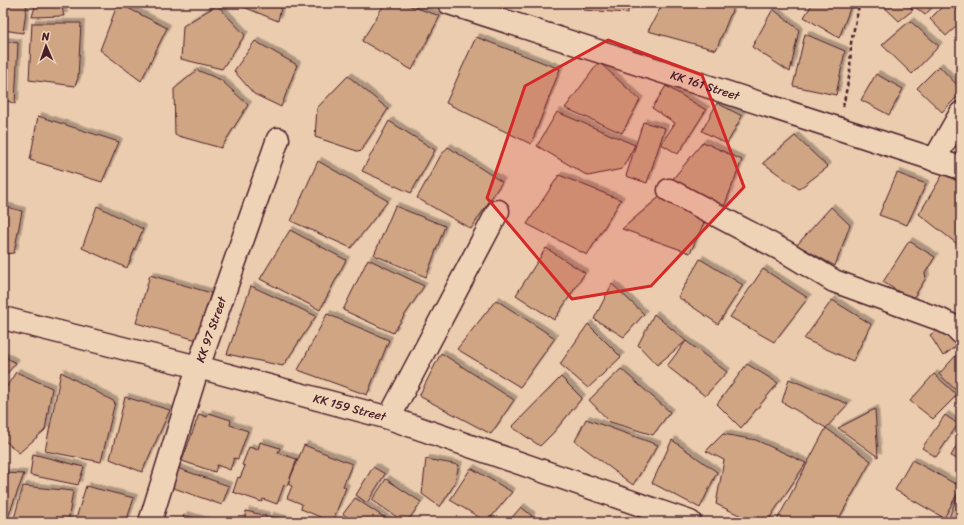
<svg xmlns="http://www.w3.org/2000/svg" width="964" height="525" font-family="Sriracha,sans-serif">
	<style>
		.building { fill: #cfa584; stroke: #4a1f2b; filter: url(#shadow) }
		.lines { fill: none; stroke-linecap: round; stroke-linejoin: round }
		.minor-casing { stroke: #4a1f2b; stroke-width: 25 }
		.path { stroke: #4a1f2b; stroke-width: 2.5; stroke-dasharray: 4 3; stroke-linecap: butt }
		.minor { stroke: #efd3b6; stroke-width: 22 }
		.marked { fill: #d62828; fill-opacity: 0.2; stroke: #d62828; stroke-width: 3; stroke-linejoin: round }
		.labels { text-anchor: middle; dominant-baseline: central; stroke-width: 3; stroke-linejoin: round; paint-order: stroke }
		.street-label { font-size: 12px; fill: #4a1f2b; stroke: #efd3b6 }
	</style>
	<defs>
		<filter id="shadow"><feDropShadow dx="3.5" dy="-3.5" stdDeviation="0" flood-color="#0004"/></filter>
	</defs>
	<rect width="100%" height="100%" fill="#ebccae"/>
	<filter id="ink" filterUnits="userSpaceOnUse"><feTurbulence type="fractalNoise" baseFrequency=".025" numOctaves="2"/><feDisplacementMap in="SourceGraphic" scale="8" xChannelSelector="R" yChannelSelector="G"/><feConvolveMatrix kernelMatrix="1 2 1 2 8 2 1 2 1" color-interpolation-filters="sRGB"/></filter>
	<g filter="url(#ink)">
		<path class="building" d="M3,3h24l-4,30 -20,-3z
			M36,3h25l3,13 -32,1z
			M118,3l49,25 -26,53 -41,-31z
			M234,3h48l-4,18z
			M385,3h17l38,13 -28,54 -50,-29z
			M585,3h43v10l-45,-3z
			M663,3h72l-19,47 -68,-19z
			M813,3h39l-13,35 -35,-21z
			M880,3h27l6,7 -14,11z
			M910,3h26l-11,12z
			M946,3h4l11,11v8l-15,14 -16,-17z
			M217,5l28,30 -23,34 -41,-10 2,-33z
			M773,9l26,21 -9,42 -38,-25z
			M910,21l29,25 -27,28 -30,-29z
			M32,23h49l-3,55 -3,8 -46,-6z
			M805,34l40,17 -9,44 -43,-9z
			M476,37l84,32 -29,75 -85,-41z
			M3,41l15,2 -3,61 -12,-5z
			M255,41l42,24 -16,42 -27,-13 -20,-23z
			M599,62l41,38 -18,33 -57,-25z
			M939,66l22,23v4l-19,19 -25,-24z
			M197,70l24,10 27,25 -27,43 -46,-13 -1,-46z
			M876,74l27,15 -14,26 -28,-15z
			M348,76l40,33 -28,43 -45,-15 2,-29z
			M666,86l40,24 -28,44 -17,-10 14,-21 -23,-15z
			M717,103l25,13 -15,28 -25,-13z
			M557,112l78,33 -13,24 -34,7 -51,-30z
			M38,116l81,26 -17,40 -72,-22z
			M389,121l46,29 -24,43 -49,-22z
			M643,122l22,6 -18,55 -21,-7z
			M795,136l33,31 -29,22 -36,-26z
			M703,142l39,18 -20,52 -50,-32z
			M448,147l54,35 -31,47 -54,-31 24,-43z
			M318,161l70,40 -37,47 -60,-27z
			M897,173l29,11 -19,41 -28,-10z
			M943,174l18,9v64l-42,-33z
			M559,175l62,25 -34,55 -60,-31z
			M664,193l43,23 -17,37 -68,-24z
			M3,206l19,5 -8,42 -11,1z
			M97,206l46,23 -16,39 -45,-20z
			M395,206l50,20 -19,51 -52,-22z
			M831,207l19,18 -15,41 -38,-21z
			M290,230l56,30 -26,50 -60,-31z
			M909,241l26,16 -10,16 1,5 -14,22 -29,-18z
			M546,248l39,25 -31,47 -38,-25z
			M368,259l56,27 -31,47 -50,-23z
			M700,259l43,26 -25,39 -40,-27z
			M763,269l45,29 -34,44 -44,-25z
			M150,275l61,18 -14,47 -61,-17z
			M612,284l32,30 -20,23 -30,-18z
			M251,286l65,30 -33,50 -56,-12z
			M496,300l59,38 -35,49 -63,-38z
			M832,300l39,24 -18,37 -49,-22z
			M327,314l62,26 -22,55 -69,-25z
			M654,314l32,27 -29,24 -19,-20z
			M588,324l33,33 -33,31 -28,-24z
			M945,324l14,20 -16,12 -13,-21z
			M686,341l41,31 -22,24 -38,-30z
			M961,350v43l-1,1 -21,-20z
			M441,353l73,47 -23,34 -72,-38z
			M3,356l13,7 -13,15z
			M747,364l31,19 -37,45 -24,-24z
			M621,369l49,43 -17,23 -43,-13 -21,-22z
			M16,372l36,16 -7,42 -26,23 -16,-14v-47z
			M61,372l54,30 -14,60 -56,-11z
			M934,374l23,21 -24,24 -23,-18z
			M561,377l21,21 -29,35 -13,13 -28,-19z
			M789,379l59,25 -22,24 -44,-26z
			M125,397l45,13 -28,62 -32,-13z
			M875,409l3,48 -40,-29z
			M209,413l22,7 -1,5 18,6 -10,28 -4,-1 -4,12 -13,-5 -2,7 -33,-11 17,-47 8,3z
			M945,415l13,9 -22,33 -14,-9z
			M586,419l72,26 -25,40 -58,-44z
			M826,428l45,33 -34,61h-61z
			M723,434l33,6 50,23 -39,59h-13l-38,-18 8,-44 -18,-9z
			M961,437v24l-10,-5z
			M672,440l45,32 -17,36 -48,-25z
			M260,442l20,6 -2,5 19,6 -10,27 -3,-1 -7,19 -14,-5 -1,3 -29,-10 5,-15 2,1 5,-12 -3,-1 7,-18 9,3z
			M304,445l48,19 -9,22 3,2 -14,34 -31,-13 1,-5 -15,-6 5,-12 -4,-2z
			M33,454l51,13 -6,18 -48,-10z
			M426,459l33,6 -5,20 -14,22 -18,-13z
			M912,460l49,27 -17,31 -49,-28z
			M373,467l12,7 -18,29 -11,-8z
			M177,468l52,18 -7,19 -51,-18z
			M471,468l41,24 -25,30 -37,-22z
			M3,473l21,1 -18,48h-3z
			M386,479l35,23 -14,20h-3l-32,-22z
			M23,486l50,5 -5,31h-55z
			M86,486l48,12 -8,24h-51z
			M961,487v35h-8l-5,-2z
			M355,498l36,24h-36l-12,-8z
			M521,507l11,9 -2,2 4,4h-26z
			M246,511l21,5 -2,6 -21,-1z
			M184,515l24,7h-26z
			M270,516l24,6h-26z"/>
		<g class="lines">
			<defs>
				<g id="minor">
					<path id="s1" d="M449,3l512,165"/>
					<path d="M934,160l27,-47"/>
					<path d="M669,190l117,62 48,29 105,38 16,8 6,6"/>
					<path id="s2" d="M3,318l195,49 191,51 301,104"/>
					<path d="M389,418l109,-207"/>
					<path id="s3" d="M150,522l48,-155 80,-228"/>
				</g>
			</defs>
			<use href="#minor" class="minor-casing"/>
			<path class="path" d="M843,107l7,-35 1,-29 8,-37 4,-3"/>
			<use href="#minor" class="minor"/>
		</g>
	</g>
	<path class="marked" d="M608,40l94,35 42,112 -93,99 -79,13 -85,-101 38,-112z"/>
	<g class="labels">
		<g class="street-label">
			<text stroke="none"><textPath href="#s1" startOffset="269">KK 161 Street</textPath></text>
			<text stroke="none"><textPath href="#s3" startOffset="202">KK 97 Street</textPath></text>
			<text stroke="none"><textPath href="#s2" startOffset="358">KK 159 Street</textPath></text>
		</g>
	</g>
	<rect width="964" height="525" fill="none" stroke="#efd3b6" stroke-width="16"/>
	<rect x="8" y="8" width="948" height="509" fill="none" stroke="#4a1f2b" stroke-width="1.5" filter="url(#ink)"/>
	<g transform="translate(46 46) rotate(358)" stroke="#efd3b6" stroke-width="3" paint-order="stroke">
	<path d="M0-3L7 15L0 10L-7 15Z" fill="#4a1f2b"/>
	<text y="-6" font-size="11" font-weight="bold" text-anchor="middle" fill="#4a1f2b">N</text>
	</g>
</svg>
